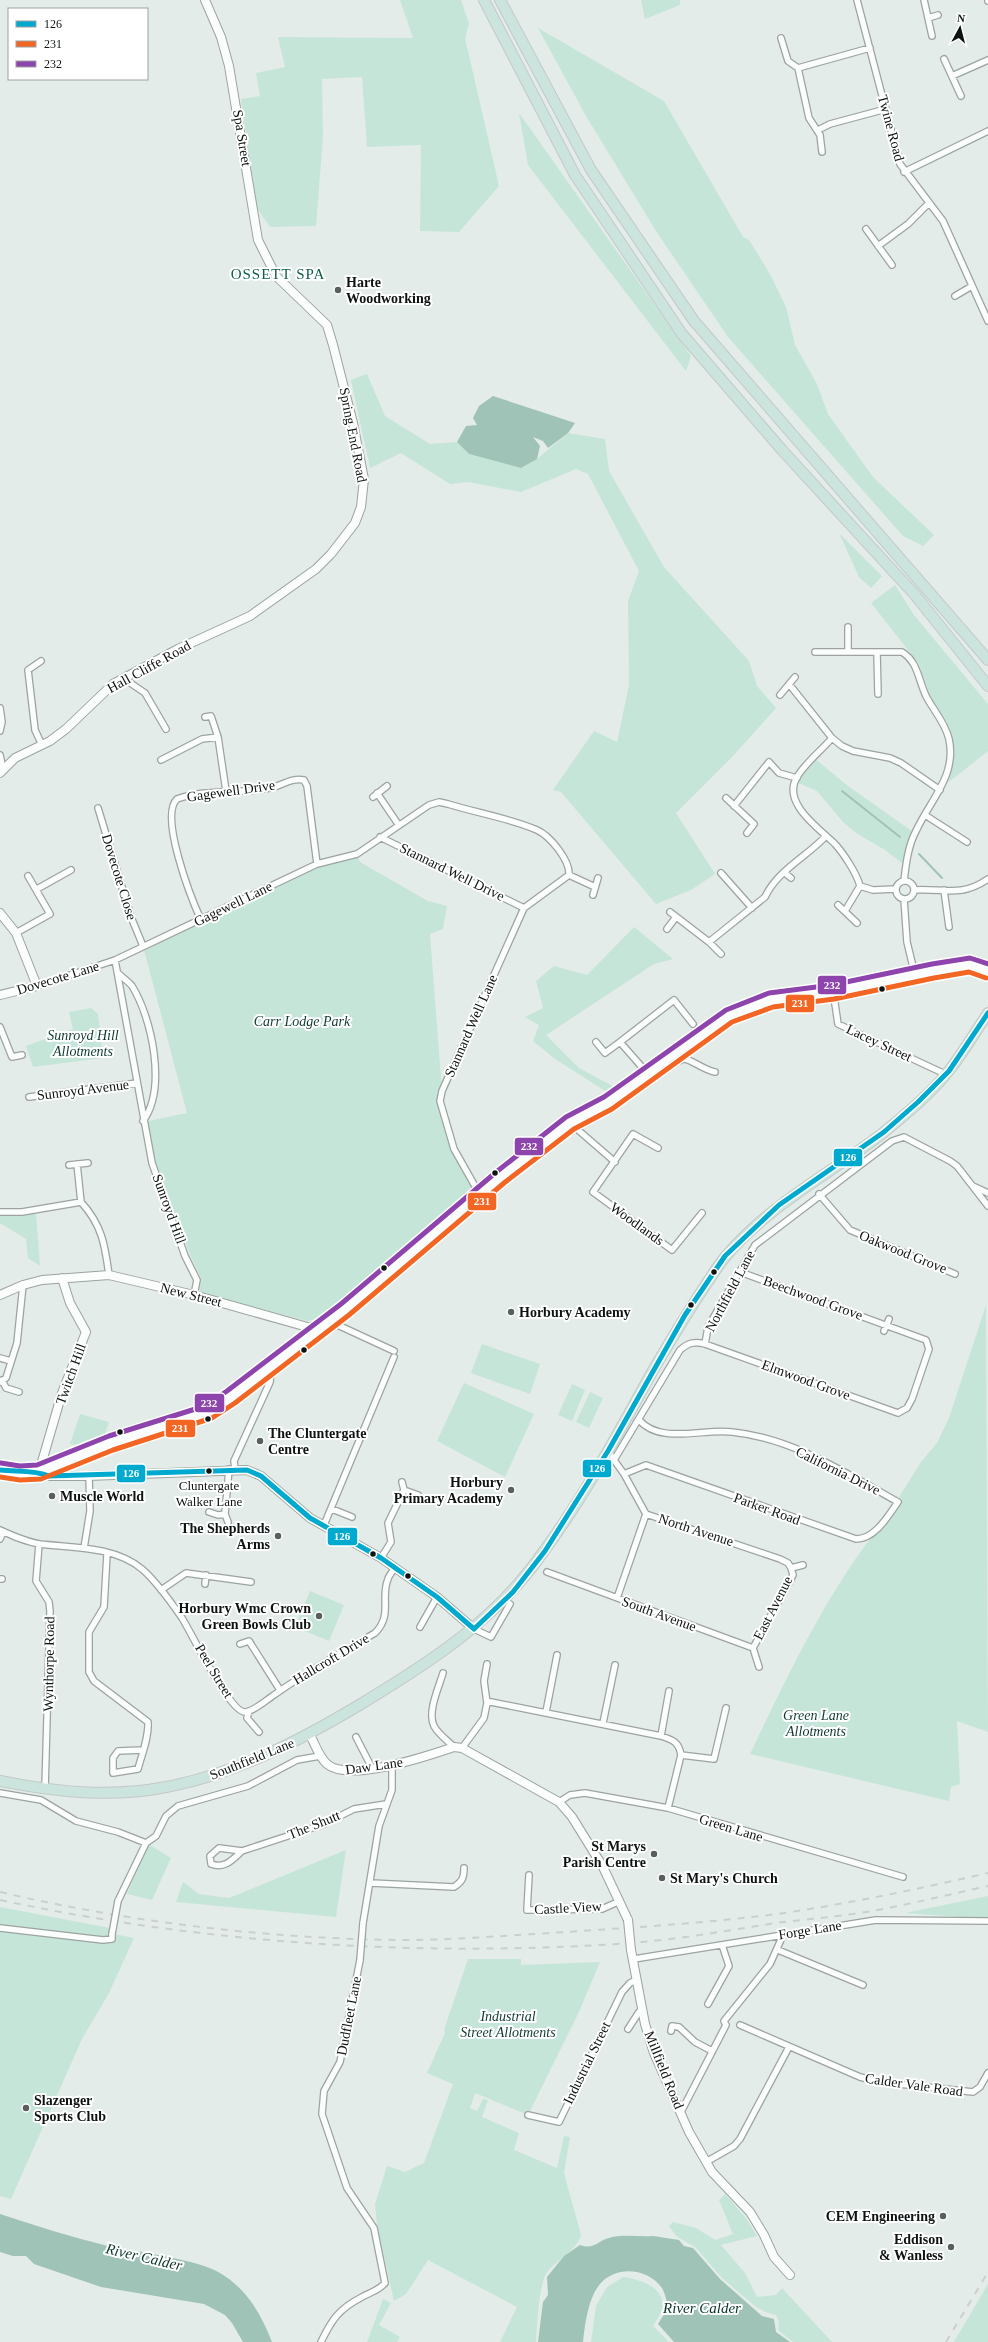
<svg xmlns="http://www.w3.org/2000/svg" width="988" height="2342" font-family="Georgia,serif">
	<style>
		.green { fill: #c6e5d9 }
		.water { fill: #9fc3b6 }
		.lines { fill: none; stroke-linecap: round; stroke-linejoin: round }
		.stream { stroke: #9fc3b6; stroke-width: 2 }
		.street-casing { stroke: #9ca3a0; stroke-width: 8 }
		.secondary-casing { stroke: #9ca3a0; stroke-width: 10 }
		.highway-casing { stroke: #c4c9c7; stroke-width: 12 }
		.street { stroke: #fbfcfc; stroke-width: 5.5 }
		.secondary { stroke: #fbfcfc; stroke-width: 8 }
		.highway { stroke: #cce4de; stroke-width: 10 }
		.rail { stroke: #cccfce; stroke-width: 2; stroke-dasharray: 7 7; stroke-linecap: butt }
		.street-bridge-casing { stroke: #9ca3a0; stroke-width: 8; stroke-linecap: butt }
		.secondary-bridge-casing { stroke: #9ca3a0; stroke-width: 10; stroke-linecap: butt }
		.street-bridge { stroke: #fbfcfc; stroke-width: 5.5 }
		.secondary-bridge { stroke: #fbfcfc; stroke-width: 8 }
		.bus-1-casing { stroke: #fff; stroke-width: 8 }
		.bus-2-casing { stroke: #fff; stroke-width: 8 }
		.bus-3-casing { stroke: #fff; stroke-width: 8 }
		.bus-1 { stroke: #00a9ce; stroke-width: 5 }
		.bus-2 { stroke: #f26522; stroke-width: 5 }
		.bus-3 { stroke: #8e44ad; stroke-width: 5 }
		.poi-dot { fill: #585f5c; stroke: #fff; stroke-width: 1.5 }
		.bus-dot { fill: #0d1311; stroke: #fff; stroke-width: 1.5 }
		.labels { text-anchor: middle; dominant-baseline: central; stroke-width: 4; stroke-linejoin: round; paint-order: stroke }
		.bus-label { font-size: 13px; fill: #0d1311; stroke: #fff }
		.street-label { font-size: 14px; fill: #0d1311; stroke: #fff }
		.poi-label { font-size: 14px; font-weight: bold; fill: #0d1311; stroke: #fff; text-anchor: start }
		.park-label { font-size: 14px; font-style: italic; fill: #0f3a2e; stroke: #fff }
		.neighbourhood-label { font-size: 15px; letter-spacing: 1px; fill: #0e5d48; stroke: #fff }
		.water-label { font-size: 15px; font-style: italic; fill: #073428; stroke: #fff }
		.line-badge { stroke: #fff; stroke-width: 1.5 }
		.badge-label { font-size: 11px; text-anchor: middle; font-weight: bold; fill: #fff }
	</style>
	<rect width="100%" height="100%" fill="#e3ece8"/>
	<path class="green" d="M400,0h61l8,24 -4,14 34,148 -40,46 -39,-1 1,-86 -54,2 -5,-70 -40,2 1,58 -7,89 -46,1 -13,-19 -16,-109 19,-3 -4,-23 29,-6 -7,-30 135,1z
		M641,0h39v5l-35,14z
		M538,28l126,73 79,136 6,3 21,34 16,33 9,38 22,39 11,30 45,63 61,58 -11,11 -20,-10 -175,-199 -72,-106 -70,-115z
		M519,113l172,243 -5,15 -158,-206z
		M367,374l18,42 45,28 27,-2 12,12 52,14 16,-9 31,-26 37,6 4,32 55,96 85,94 8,25 19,22 -43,48 -57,57 39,61 -24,16 -35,14 -95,-112 -8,-2 41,-59 23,11 12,-57 -1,-84 11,-30 -51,-97 -12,-5 -55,23 -53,-10 -18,2 -49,-31 -31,15 -19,-88z
		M839,533l43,43 -11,12 -12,-11z
		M895,585l19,30 74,89v47l-39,31 4,-23 -5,-34 -19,-31 -10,-30 -48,-61z
		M814,758l34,28 64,45 -10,32 -17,-13 -29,-17 -13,-11 -26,-31 -21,-9 1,-4z
		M357,854l3,8 68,39 19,5 -4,23 -13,5 12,157c-6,31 23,78 38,104l-69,58 -27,13 -66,53 -10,2 -109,-26 2,-17 -11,-23 -34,-92 -8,-42 39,-8 -44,-167 174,-82z
		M634,927l39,32 -19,5 -108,71 33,33 39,21 -8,5 -55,-35 -22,-18 6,-16 -14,-8 18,-9 -7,-27 18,-15 33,9z
		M91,1008l7,6 5,44 -70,9 -7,-21 47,-17 -4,-17z
		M36,1213l4,53 -12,-8 -2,-19 -26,-16v-8z
		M986,1305l2,427 -31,-11 3,63 -9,3 -2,14 -199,-47c31,-65 62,-130 102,-190 15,-23 34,-43 50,-65l-3,-2 22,-35 16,-19 12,-25z
		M482,1344l58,20 -10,30 -59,-21z
		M464,1383l70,31 -29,63 -68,-36z
		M572,1384l13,6 -13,31 -14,-6z
		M590,1392l13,6 -14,30 -13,-6z
		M80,1414l29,8 -6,18 -18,7 -15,-3z
		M310,1591l34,14 -15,36 -34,-14z
		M148,1844l23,14 -19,42 -25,-6z
		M346,1850l-10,67 -160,-15 7,-20 16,12 30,4z
		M988,1896v23l-83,-6z
		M0,1907l110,21 -1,5 25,5 -25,55 -27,46 -71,160 -11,-3z
		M468,1959h53v6l79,-3 -22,52 -50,101 -53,-22 -5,15 7,3 6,-12 5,1 -6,17 37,16 -5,17 43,18 7,-32 6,1 -6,36 17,62c-4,16 -26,25 -35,39 -7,11 -9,53 -10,68h-36l17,-35 -89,-47 -22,34 -12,7 -17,-76 -2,-21 12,-38 18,6 19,-9 29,-79 -26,-11 18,-40 -1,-3z
		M725,2194l20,23 12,19 -36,9 24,28 12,24 19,-2 6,-7 50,54h-39l-15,-12 1,-8 -3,-7 -11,-3 -10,-6 -33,-28 -27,-31 -19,-11 -7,-10 4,-4 23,6 19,12 18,-6 -14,-34z
		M623,2277c16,2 43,10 39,32 -1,5 -6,12 -9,17l16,16h-78l5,-36 11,-19z
		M988,2284v58h-34l1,-2z
		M383,2299l8,4 -12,22 21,12 -3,5h-30z"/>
	<path class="water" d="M493,396l82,27 -7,10 -20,15 -5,-7 -10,-4 7,9 -3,13 -16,9 -52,-14 -12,-12 9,-16 11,-1 -4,-7 6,-12z
		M0,2214c36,12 72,23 108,32 29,6 89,13 112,27 27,16 41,41 52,69h-29l-11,-19 -7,-8 -21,-11 -103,-17 -67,-23 -8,-8h-13l-13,-4z
		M653,2236l26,4 5,6 9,2 27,31 42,37 12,3 2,13 14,10h-116l-16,-18 10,-16c-1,-6 -3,-15 -6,-20 -14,-20 -46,-23 -62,-4 -12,14 -15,40 -17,58h-45l5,-40 5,-7 -1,-18 17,-21 16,-11c14,5 17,-4 29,-7 13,-4 30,-1 44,-2z"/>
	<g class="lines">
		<path class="stream" d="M842,791l58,46
			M919,854l23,24"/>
		<defs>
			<path id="street" d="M857,0l43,164 43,57 45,100
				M924,0l8,36
				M988,0v1
				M928,18l10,-3
				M781,38l7,23 10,7
				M944,59l17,37
				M798,68l11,50 11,17 2,17
				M798,68l72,-20
				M952,76l36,-16
				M818,130l12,-6 56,-15
				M904,172l84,-41
				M866,229l26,36
				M878,246l30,-22 21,-21
				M955,296l17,-10
				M848,627v24
				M815,652h87c16,10 16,27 24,44 7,14 19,26 23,43 8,37 -19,61 -33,92 -8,15 -10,33 -12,50
				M877,652l1,42
				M41,661l-13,9 7,60 7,15
				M123,678l22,15 21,36
				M789,684l43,54 10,8 11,5 37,7 11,5 39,27
				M780,695l15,-18
				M0,708l2,14 -2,9
				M205,717l6,-1 7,21 8,54
				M832,738c-11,13 -26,24 -35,39 -16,26 23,52 38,67 9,10 22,30 25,42l13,4 23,-1
				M0,755l3,14
				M161,760l41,-21 16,-2
				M377,793l21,31
				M373,797l14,-11
				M726,798l28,26 -7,9
				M734,806l35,-44 10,11 18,5
				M98,808l33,109 12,29
				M925,815l42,27
				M380,837l144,71
				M721,873l31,35
				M785,873l6,5
				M569,875l26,12
				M896 890a9 9 0 1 1 18 0a9 9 0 1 1-18 0Z
				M37,889l34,-19
				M914,890c31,-2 46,8 74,-11
				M944,890l5,37
				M593,895l5,-17
				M904,899l3,43 8,33
				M838,905l19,18
				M845,911l15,-25
				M670,912l39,30
				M201,920c-10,-22 -42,-104 -24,-121 31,-11 65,-4 97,-12 10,-3 18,-9 30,-7l3,6 10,78
				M667,929l9,-12
				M16,933l34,-19 -22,-38
				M721,954l-12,-12 56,-45c12,-26 41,-40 60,-60
				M115,960l37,203 33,93 12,24 -3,15
				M119,974c4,4 10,8 13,12 20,32 35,103 11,135
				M37,986l78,-26 202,-96 40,-10 72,-49 10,-3 9,2c29,9 61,14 89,26 13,6 33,30 32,45l-45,33 -82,183 -2,10 14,48 26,46
				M834,997l4,27 107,50
				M0,1027l12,30 10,-2
				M596,1042l9,11 15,-11 28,32
				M620,1042l54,-42 19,24
				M663,1062l6,4c5,-2 11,-7 16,-7 7,1 19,11 30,13
				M29,1097l108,-14
				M570,1123l45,39
				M658,1148l-25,-14 -40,58 79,58 30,-37
				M77,1164l4,38
				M69,1165l19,-2
				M973,1186l15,7
				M819,1194l31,36 105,44
				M0,1212h22l59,-10c21,23 24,43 28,73
				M329,1321l65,30
				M884,1331l5,-12
				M705,1344l193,69 9,-5 5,-9 17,-50 -3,-9 -186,-68
				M0,1358l11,3
				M2,1380l4,8 13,4
				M0,1382l6,-4 11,-35 6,-58
				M608,1451l6,9 66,-110c8,-7 14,-9 25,-6l3,-17 47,-82 137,-104 12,-4 46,24 7,5 31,40
				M614,1460l10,14 22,40 134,45 8,4 3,5 12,-3
				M235,1469l-1,-8 36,-79 2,-17
				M624,1474l22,-9 210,74c19,0 32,-23 42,-37 -52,-29 -106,-64 -166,-70 -29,-4 -71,13 -93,-12
				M402,1482l2,8 14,5
				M332,1509l20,8
				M209,1512l9,3 7,-1 4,-45
				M225,1514l3,8
				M324,1525l70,-168
				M0,1530c13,6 26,12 40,14 34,4 74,2 102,25 15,13 29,33 40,49 10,16 48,95 63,94 10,-1 21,-12 29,-17 32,-23 67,-42 101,-62 18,-18 5,-35 13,-54 1,-4 5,-8 7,-11
				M0,1539l3,-7
				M39,1544l-3,37 13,21 1,9 -5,178
				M84,1548l6,-37 -1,-35
				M107,1554l-3,53 -15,25v40l5,9 54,41c1,15 -6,32 -10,47l-25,4v-15l5,-7 25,-1
				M381,1558l10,-16 -3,-19 16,-33
				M547,1572l206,76 6,19
				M0,1579h2
				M205,1584l1,-9
				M161,1590l25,-17 65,9
				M617,1598l29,-84
				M420,1627l17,-30
				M474,1629l17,8 19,-33
				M240,1644l9,-3 31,49
				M753,1648l40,-73 -2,-7
				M443,1673c-4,14 -16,39 -9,53 4,8 14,15 20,21
				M487,1703l-3,-22 3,-17
				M249,1711l-2,7 12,14
				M546,1712l11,-57
				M603,1723l12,-58
				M661,1736l8,-45
				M356,1737l16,31
				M462,1748l22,-30 3,-15 4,-1 170,34c12,4 18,6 20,19l-13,53
				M681,1755l33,4 12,-51
				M0,1793l41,7 35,21 42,11 28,11 10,-7 10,-20 12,-10 70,-20 49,-26 23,-4
				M559,1802l11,-7 15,-2 83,15 235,69
				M242,1851c-10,9 -17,18 -31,13l-1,-8 9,-8 23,3 82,-27 30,-15 32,-5
				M529,1875l-2,35 75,-1 18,-8
				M371,1883l83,4c8,-5 10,-9 10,-19
				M118,1901l28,-58
				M363,1923l16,-97 13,-36v-25
				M0,1928l103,12 9,-1v-5
				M778,1950l85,35
				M634,1959l242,-39 112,1
				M708,2004l21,-38 -7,-21
				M740,2025l120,52 20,5 93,10 7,-5 8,-14
				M628,2029l11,-17 3,-2
				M671,2031l1,-5 7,1 16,15 17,9
				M681,2112l45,-87 -2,-4 46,-57 13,-29
				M528,2115l31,7 63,-130 8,-9 6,-3
				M706,2162l28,-16 6,-7 49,-92
				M321,2342c11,-23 18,-33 41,-45 9,-5 16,-6 23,-14l-11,-55 -27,-40 -25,-74 2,-23 16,-29 20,-102"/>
			<path id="secondary" d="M0,773l15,-15 35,-17 16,-12 47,-45 65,-35 72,-33 66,-47 15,-15 24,-31 6,-16 3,-28 -11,-56 -20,-78 -6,-20 -51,-49 -18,-36 -29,-174 -8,-29 -16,-37
				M0,913l16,20 21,53 -37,9
				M0,1295l23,-10 19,-5 67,-5 85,20 124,35
				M0,1470l20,3 19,-1 72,-29 97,-31 23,-15 114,-88 155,-131 70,-55 38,-20 29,-20 26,-21 66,-46 42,-16 62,-8 100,-21 37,-6 18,6
				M39,1472l10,4h39l159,-6 14,6 49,42 71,40 56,39 37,32
				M39,1472l23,-79 24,-61 -16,-29 -8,-25
				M310,1735c5,9 9,22 17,29 22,19 100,-8 127,-17l8,1 97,54 13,15 31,50 25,53
				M631,1950l14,74 9,29 35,79 23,40 38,40 14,23 10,22 16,18"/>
			<path id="highway" d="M484,0l91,175 107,159 100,116 133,145 73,91
				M500,0l91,170 103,151 294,339
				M0,1781c55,11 111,17 166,6 70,-13 135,-47 195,-83 71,-43 135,-84 183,-153 41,-56 74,-117 107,-177 18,-31 36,-61 56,-91 6,-9 12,-19 19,-27 44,-52 104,-82 157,-123 23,-19 50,-41 68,-65 13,-17 25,-37 37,-55"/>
		</defs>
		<use href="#street" class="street-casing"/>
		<use href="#secondary" class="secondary-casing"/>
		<use href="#highway" class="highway-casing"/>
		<use href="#street" class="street"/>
		<use href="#secondary" class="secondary"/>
		<use href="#highway" class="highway"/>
		<path class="rail" d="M0,1892c128,30 271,47 402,48 55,0 110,-5 165,-8 70,-5 140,-9 210,-18 71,-10 141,-25 211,-41
			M0,1900c203,43 410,57 617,44 53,-3 107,-13 159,-21 30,-4 60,-6 90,-11 41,-7 81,-17 122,-26
			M946,2342l42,-70"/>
		<defs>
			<path id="street-bridge" d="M112,1934l6,-33
				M360,1960l3,-37"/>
			<path id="secondary-bridge" d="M628,1920l3,30"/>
		</defs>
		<use href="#street-bridge" class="street-bridge-casing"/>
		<use href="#secondary-bridge" class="secondary-bridge-casing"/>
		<use href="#street-bridge" class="street-bridge"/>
		<use href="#secondary-bridge" class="secondary-bridge"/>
		<defs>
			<path id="bus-1" d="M0,1470c16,2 34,0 49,6l198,-6 14,6 49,42 71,40 56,39 37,32
				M474,1629l39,-37 32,-41 63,-100 77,-136 40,-59 54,-51 105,-73 34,-30 31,-31 39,-58"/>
			<path id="bus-2" d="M0,1477l20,3 21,-1 72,-29 99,-32 23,-15 114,-88 155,-132 70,-54 38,-20 120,-87 41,-15 61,-8 100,-21 35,-6 17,6"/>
			<path id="bus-3" d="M1,1463l19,3 17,-1 72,-29 96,-30 22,-15 114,-87 154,-131 71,-56 38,-20 122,-87 43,-17 63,-8 100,-21 38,-6 18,6"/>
		</defs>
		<use href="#bus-1" class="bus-1-casing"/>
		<use href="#bus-2" class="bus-2-casing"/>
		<use href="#bus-3" class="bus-3-casing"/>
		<use href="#bus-1" class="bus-1"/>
		<use href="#bus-2" class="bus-2"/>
		<use href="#bus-3" class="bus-3"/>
	</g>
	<g class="poi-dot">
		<circle cx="338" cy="290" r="4"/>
		<circle cx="511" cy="1312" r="4"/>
		<circle cx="260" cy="1441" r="4"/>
		<circle cx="511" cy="1490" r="4"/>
		<circle cx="52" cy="1496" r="4"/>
		<circle cx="278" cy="1536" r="4"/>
		<circle cx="319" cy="1616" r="4"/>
		<circle cx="654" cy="1854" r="4"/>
		<circle cx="662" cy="1878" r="4"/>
		<circle cx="26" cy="2108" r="4"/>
		<circle cx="943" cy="2216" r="4"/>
		<circle cx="951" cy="2247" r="4"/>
	</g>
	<g class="bus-dot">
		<circle cx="882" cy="989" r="3.5"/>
		<circle cx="495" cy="1173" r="3.5"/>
		<circle cx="384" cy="1268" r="3.5"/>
		<circle cx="714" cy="1272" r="3.5"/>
		<circle cx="691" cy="1305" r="3.5"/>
		<circle cx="304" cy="1350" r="3.5"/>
		<circle cx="208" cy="1419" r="3.5"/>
		<circle cx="120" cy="1432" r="3.5"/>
		<circle cx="209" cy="1471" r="3.5"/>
		<circle cx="373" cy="1554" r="3.5"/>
		<circle cx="408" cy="1576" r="3.5"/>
	</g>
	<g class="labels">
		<g class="bus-label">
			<text x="209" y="1485">Cluntergate<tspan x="209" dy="16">Walker Lane</tspan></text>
		</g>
		<g class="street-label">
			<text transform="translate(891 128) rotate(75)">Twine Road</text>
			<text transform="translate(242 138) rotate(81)">Spa Street</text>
			<text transform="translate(353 435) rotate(79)">Spring End Road</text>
			<text transform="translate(149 667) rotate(-29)">Hall Cliffe Road</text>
			<text transform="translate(231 791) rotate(-8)">Gagewell Drive</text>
			<text transform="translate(452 872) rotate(26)">Stannard Well Drive</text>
			<text transform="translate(119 877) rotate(73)">Dovecote Close</text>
			<text transform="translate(233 904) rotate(-26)">Gagewell Lane</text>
			<text transform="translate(58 978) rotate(-17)">Dovecote Lane</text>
			<text transform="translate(471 1026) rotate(-66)">Stannard Well Lane</text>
			<text transform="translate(879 1043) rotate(25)">Lacey Street</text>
			<text transform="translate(83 1090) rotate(-7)">Sunroyd Avenue</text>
			<text transform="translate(169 1209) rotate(70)">Sunroyd Hill</text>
			<text transform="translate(637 1224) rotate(36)">Woodlands</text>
			<text transform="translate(903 1252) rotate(22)">Oakwood Grove</text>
			<text transform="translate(730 1291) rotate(-62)">Northfield Lane</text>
			<text transform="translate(191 1295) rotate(14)">New Street</text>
			<text transform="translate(813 1298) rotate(20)">Beechwood Grove</text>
			<text transform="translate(71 1374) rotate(-70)">Twitch Hill</text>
			<text transform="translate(806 1380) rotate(20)">Elmwood Grove</text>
			<text transform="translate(838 1471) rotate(26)">California Drive</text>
			<text transform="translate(767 1509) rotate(20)">Parker Road</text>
			<text transform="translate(696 1530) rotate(18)">North Avenue</text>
			<text transform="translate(773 1608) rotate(-63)">East Avenue</text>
			<text transform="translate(659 1614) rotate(20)">South Avenue</text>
			<text transform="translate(331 1659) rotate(-31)">Hallcroft Drive</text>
			<text transform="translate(49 1664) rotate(-89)">Wynthorpe Road</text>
			<text transform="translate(214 1671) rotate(59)">Peel Street</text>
			<text transform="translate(252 1759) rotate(-22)">Southfield Lane</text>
			<text transform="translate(374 1766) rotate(-8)">Daw Lane</text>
			<text transform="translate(314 1825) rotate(-22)">The Shutt</text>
			<text transform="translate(731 1828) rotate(17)">Green Lane</text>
			<text transform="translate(568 1908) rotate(-3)">Castle View</text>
			<text transform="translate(810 1930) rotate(-9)">Forge Lane</text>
			<text transform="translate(349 2016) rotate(-79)">Dudfleet Lane</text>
			<text transform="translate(587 2063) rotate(-64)">Industrial Street</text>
			<text transform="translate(664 2070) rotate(68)">Millfield Road</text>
			<text transform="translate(914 2085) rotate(8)">Calder Vale Road</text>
		</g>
		<g class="poi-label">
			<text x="346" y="282">Harte<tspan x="346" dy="16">Woodworking</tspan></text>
			<text x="519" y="1312">Horbury Academy</text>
			<text x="268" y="1433">The Cluntergate<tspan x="268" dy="16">Centre</tspan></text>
			<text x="503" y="1482" text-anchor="end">Horbury<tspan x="503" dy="16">Primary Academy</tspan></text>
			<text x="60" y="1496">Muscle World</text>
			<text x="270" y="1528" text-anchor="end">The Shepherds<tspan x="270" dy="16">Arms</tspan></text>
			<text x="311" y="1608" text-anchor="end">Horbury Wmc Crown<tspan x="311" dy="16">Green Bowls Club</tspan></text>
			<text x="646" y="1846" text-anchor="end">St Marys<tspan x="646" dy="16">Parish Centre</tspan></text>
			<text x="670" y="1878">St Mary's Church</text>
			<text x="34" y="2100">Slazenger<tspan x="34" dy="16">Sports Club</tspan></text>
			<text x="935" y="2216" text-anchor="end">CEM Engineering</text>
			<text x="943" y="2239" text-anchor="end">Eddison<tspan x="943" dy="16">&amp; Wanless</tspan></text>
		</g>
		<g class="park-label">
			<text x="302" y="1021">Carr Lodge Park</text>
			<text x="83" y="1035">Sunroyd Hill<tspan x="83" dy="16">Allotments</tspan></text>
			<text x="816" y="1715">Green Lane<tspan x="816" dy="16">Allotments</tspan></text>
			<text x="508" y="2016">Industrial<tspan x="508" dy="16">Street Allotments</tspan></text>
		</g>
		<g class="neighbourhood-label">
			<text x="278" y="274">OSSETT SPA</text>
		</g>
		<g class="water-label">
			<text transform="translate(144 2257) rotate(13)">River Calder</text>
			<text x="702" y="2308">River Calder</text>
		</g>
	</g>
	<g class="line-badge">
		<rect x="817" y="975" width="30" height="20" rx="4" fill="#8e44ad"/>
		<rect x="785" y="994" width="30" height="19" rx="4" fill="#f26522"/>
		<rect x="514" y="1137" width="30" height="19" rx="4" fill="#8e44ad"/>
		<rect x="833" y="1148" width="30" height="19" rx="4" fill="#00a9ce"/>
		<rect x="467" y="1192" width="30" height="19" rx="4" fill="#f26522"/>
		<rect x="194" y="1393" width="31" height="20" rx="4" fill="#8e44ad"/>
		<rect x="165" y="1419" width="31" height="19" rx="4" fill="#f26522"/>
		<rect x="582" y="1459" width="30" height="19" rx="4" fill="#00a9ce"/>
		<rect x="116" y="1464" width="30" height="19" rx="4" fill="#00a9ce"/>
		<rect x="327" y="1527" width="31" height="19" rx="4" fill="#00a9ce"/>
	</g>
	<g class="badge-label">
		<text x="832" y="989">232</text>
		<text x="800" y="1007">231</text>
		<text x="529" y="1150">232</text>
		<text x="848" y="1161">126</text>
		<text x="482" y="1205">231</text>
		<text x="209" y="1407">232</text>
		<text x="180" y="1432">231</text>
		<text x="597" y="1472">126</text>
		<text x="131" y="1477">126</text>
		<text x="342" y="1540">126</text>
	</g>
	<rect x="8" y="8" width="140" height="72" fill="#ffffff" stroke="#9ea1a0"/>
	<rect x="16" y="21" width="20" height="6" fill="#00a9ce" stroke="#9ea1a0"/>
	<text x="44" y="28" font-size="12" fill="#0d1311">126</text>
	<rect x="16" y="41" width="20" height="6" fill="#f26522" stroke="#9ea1a0"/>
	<text x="44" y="48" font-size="12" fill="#0d1311">231</text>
	<rect x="16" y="61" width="20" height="6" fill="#8e44ad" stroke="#9ea1a0"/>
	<text x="44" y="68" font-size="12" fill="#0d1311">232</text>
	<g transform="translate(960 28) rotate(7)" stroke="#ffffff" stroke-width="3" paint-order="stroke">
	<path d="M0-3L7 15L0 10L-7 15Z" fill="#0d1311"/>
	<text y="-6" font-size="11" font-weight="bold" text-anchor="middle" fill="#0d1311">N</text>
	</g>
</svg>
